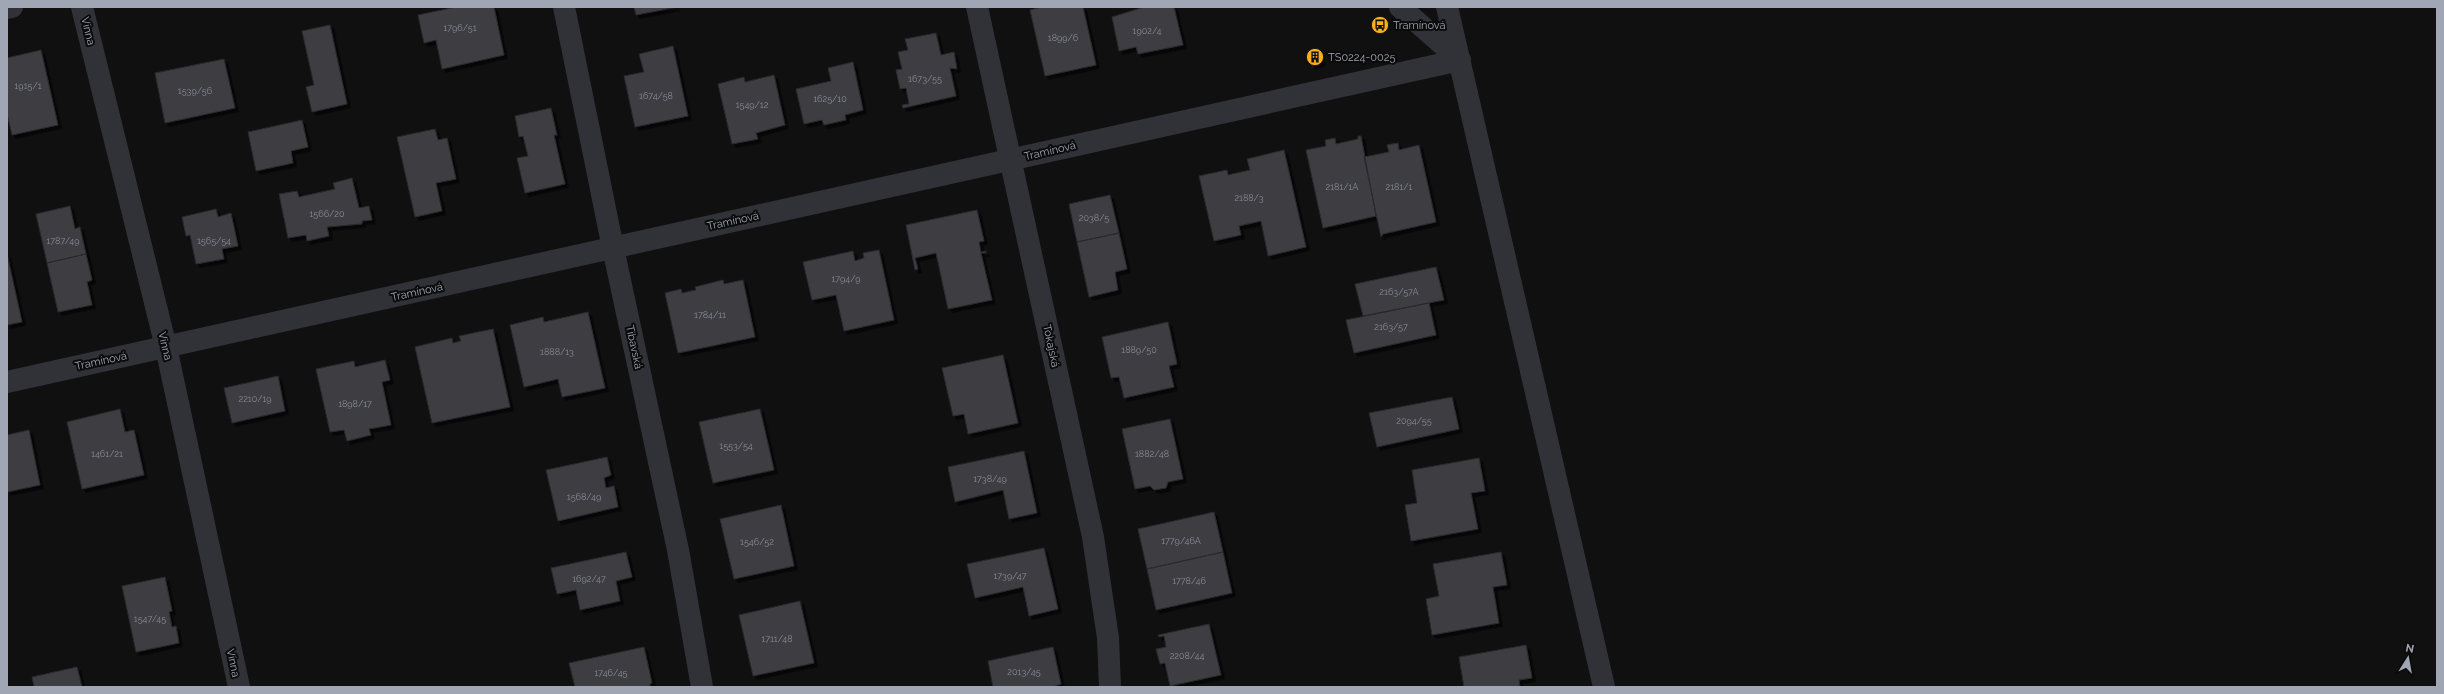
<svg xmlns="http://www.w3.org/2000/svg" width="2444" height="694" font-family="Raleway,sans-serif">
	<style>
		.building { fill: #3c3d42; stroke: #2a2a2e; filter: url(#shadow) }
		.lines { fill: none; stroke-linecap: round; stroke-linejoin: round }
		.minor { stroke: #313237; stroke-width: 22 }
		.labels { text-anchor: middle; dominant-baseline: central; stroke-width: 4; stroke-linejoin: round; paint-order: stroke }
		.number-label { font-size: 9px; fill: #878c97 }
		.poi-label { font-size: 11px; fill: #a0a6b3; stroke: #0b0b0c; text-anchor: start }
		.street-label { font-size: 11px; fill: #a0a6b3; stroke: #0b0b0c }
	</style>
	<defs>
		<filter id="shadow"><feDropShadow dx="3.5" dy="3.5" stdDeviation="0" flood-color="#0009"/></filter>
	</defs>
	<rect width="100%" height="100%" fill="#101011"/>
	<path class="building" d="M456,7h38l10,48 -62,14 -6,-29 -12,3 -6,-28z
		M634,7h43l-41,8z
		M1042,7h41l13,58 -51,11 -15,-66z
		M1144,7h30l9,38 -45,9 -2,-7 -17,4 -7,-34z
		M330,25l17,79 -35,8 -6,-25 8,-2 -12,-54z
		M936,33l5,22 13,-3 3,17 -7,-1 6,28 -53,12 -1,-3 7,-1 -3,-16 -6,1 -4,-19 6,-1 -4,-17 10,-2 -3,-11z
		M673,46l15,70 -53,11 -11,-51 20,-4 -5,-18z
		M1317,48l5,14 -10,4 -4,-15z
		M41,50l17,75 -46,10 -5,-21v-56z
		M224,59l11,49 -70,15 -10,-50z
		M853,62l10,48 -18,5 1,5 -22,5 -2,-5 -18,4 -8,-35 35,-8 -3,-13z
		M774,75l11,50 -29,8 2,6 -26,5 -14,-60 26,-7 1,5z
		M551,108l6,27h-3l11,49 -40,9 -8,-35 11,-2 -5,-20 -4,1 -4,-21z
		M302,120l6,27 -17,4 2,12 -37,8 -8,-39z
		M435,129l3,11 9,-2 9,41 -20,4 6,28 -27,6 -18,-80z
		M1358,136h3l15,80 -53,12 -17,-78 20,-4 -1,-6 10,-2 1,6 22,-5z
		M1398,143l1,7 20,-5 17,77 -53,12 -2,3 -17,-80 25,-5 -2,-7z
		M1284,150l22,97 -38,9 -7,-35 -22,5 2,9 -27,6 -15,-65 28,-6 1,5 22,-5 -3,-11z
		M352,178l7,30 10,-2 3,14 -10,1v3l-35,3 2,9 -22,5 -1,-6 -18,3 -9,-44 18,-3 2,6 36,-8 -2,-6z
		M1110,195l9,38 -42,9 -8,-38z
		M70,206l5,23 5,-2 6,27 -39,9 -11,-49z
		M216,209l2,8 13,-4 7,33 -16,3 2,10 -28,5 -6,-29 -4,1 -4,-19z
		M977,210l7,31 -5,1 2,10 5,-1v2h-5l11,47 -44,9 -12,-56 -21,5 3,11 -3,1 -9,-45z
		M1119,233l8,36 -12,3 3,18 -29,7 -12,-55z
		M879,250l15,70 -50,11 -8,-36 -24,5 -9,-38 50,-11 2,10 9,-3 -1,-5z
		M7,254l15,68 -15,3z
		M86,254l6,26 -5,2 5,23 -34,7 -11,-49z
		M1436,267l8,33 -81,16 -8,-32z
		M723,280l1,4 19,-4 12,57 -77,16 -13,-60 16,-4 1,4 14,-3 -1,-3z
		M1429,303l7,32 -82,18 -8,-33z
		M588,312l17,76 -43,9 -4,-18 -34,8 -14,-62 33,-8 1,5z
		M1168,322l9,42 -8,2 5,21 -50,11 -5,-21 -8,1 -9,-41z
		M493,329l17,78 -78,16 -17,-76 37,-9 1,5 8,-2 -2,-5z
		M1003,355l15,68 -50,11 -4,-20 -11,2 -11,-48z
		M385,360l5,20 -8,2 9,43 -22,4 2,6 -24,6 -3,-11 -14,2 -14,-63 38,-8 1,6z
		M278,376l7,35 -53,12 -8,-35z
		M1452,397l7,32 -82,18 -8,-34z
		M120,409l5,23 9,-2 10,45 -62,14 -15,-67z
		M760,409l14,61 -61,13 -14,-61z
		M1170,419l13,60 -15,3 -2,6 -12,2 -4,-4 -15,3 -13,-60z
		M29,430l11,55 -33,7v-57z
		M1024,451l13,62 -28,6 -6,-29 -48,12 -7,-35z
		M607,457l4,18 -7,3 2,10 8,-2 4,21 -60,14 -12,-51z
		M1479,458l6,33 -14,2 7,36 -67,12 -6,-36 12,-2 -5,-33z
		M781,505l13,61 -60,13 -14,-60z
		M1214,512l9,40 -76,17 -9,-40z
		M1044,548l14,61 -29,7 -6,-29 -48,11 -8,-34z
		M626,552l6,25 -16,4 4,20 -40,9 -4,-20 -19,4 -6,-26z
		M1223,552l9,41 -76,17 -9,-41z
		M1501,552l6,33 -14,2 6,36 -67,12 -6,-36 13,-3 -6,-32z
		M165,577l7,34 -3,1 3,15 4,-1 3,17 -43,9 -14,-66z
		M800,601l14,62 -61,13 -14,-61z
		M1209,624l12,51 -51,11 -5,-23 -5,1 -4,-15 10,-2 -2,-11 -5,1 -1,-2z
		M1526,645l6,33 -13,2 1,7h-56l-5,-30z
		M644,647l8,36 -2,1v3h-75l-6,-24z
		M1053,647l8,37 -8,3h-60l-5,-26z
		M77,667l5,20h-48l-2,-10z"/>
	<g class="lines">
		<path class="minor" d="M82,7l84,340 73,340
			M564,7l49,241 65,302 24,137
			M977,7l116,530 15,101 2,49
			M1400,7l60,53
			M1447,7l157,680
			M7,8l5,-1
			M7,382l1453,-322"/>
	</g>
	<defs>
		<symbol id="bus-disc" viewBox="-11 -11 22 22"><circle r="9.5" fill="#fdaf1c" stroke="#0b0b0c"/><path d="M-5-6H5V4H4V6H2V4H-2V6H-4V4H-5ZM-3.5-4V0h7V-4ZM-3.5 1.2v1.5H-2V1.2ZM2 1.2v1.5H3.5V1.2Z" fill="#111"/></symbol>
		<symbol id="building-disc" viewBox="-11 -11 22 22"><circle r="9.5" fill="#fdaf1c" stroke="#0b0b0c"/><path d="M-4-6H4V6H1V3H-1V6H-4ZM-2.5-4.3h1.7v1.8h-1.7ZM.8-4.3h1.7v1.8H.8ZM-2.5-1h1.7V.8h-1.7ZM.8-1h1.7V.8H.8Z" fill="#111"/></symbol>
	</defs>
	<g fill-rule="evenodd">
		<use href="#bus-disc" x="1370" y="15" width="20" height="20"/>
		<use href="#building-disc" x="1305" y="47" width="20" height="20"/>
	</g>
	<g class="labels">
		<g class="number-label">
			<text x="460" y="28">1796/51</text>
			<text x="1147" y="31">1902/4</text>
			<text x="1063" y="38">1899/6</text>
			<text x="925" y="79">1673/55</text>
			<text x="28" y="86">1915/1</text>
			<text x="195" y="91">1539/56</text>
			<text x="656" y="96">1674/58</text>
			<text x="830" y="99">1625/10</text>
			<text x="752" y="105">1549/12</text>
			<text x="1342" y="187">2181/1A</text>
			<text x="1399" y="187">2181/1</text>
			<text x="1249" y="198">2188/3</text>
			<text x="327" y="214">1566/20</text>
			<text x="1094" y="218">2038/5</text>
			<text x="63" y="241">1787/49</text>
			<text x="214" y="241">1565/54</text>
			<text x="846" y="279">1794/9</text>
			<text x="1399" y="292">2163/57A</text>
			<text x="710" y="315">1784/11</text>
			<text x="1391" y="327">2163/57</text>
			<text x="1139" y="350">1889/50</text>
			<text x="557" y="352">1888/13</text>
			<text x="255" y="399">2210/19</text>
			<text x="355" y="404">1898/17</text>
			<text x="1414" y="421">2094/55</text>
			<text x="736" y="446">1553/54</text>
			<text x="107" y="454">1461/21</text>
			<text x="1152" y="454">1882/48</text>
			<text x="990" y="479">1738/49</text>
			<text x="584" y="497">1568/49</text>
			<text x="1181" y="541">1779/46A</text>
			<text x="757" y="542">1546/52</text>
			<text x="1010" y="576">1739/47</text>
			<text x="589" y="579">1692/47</text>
			<text x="1189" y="581">1778/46</text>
			<text x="150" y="619">1547/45</text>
			<text x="777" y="639">1711/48</text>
			<text x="1187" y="656">2208/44</text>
			<text x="1024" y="672">2013/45</text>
			<text x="611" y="673">1746/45</text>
		</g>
		<g class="poi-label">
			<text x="1393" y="25">Tramínová</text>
			<text x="1328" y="57">TS0224-0025</text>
		</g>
		<g class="street-label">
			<text transform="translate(88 31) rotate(76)">Vínna</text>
			<text transform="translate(1050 151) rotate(-13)">Tramínová</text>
			<text transform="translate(733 221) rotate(-12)">Tramínová</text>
			<text transform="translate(417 292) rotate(-12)">Tramínová</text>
			<text transform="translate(165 346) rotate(77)">Vínna</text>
			<text transform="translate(1051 346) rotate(78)">Tokajská</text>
			<text transform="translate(634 347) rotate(78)">Tibavská</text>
			<text transform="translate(101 361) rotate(-12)">Tramínová</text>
			<text transform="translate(233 663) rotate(78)">Vínna</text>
		</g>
	</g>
	<rect width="2444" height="694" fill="none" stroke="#a0a6b3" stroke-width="16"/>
	<g transform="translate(2408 658) rotate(11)" stroke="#0b0b0c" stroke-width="3" paint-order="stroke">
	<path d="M0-3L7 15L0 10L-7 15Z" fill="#a0a6b3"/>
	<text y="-6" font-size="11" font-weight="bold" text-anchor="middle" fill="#a0a6b3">N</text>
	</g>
</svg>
